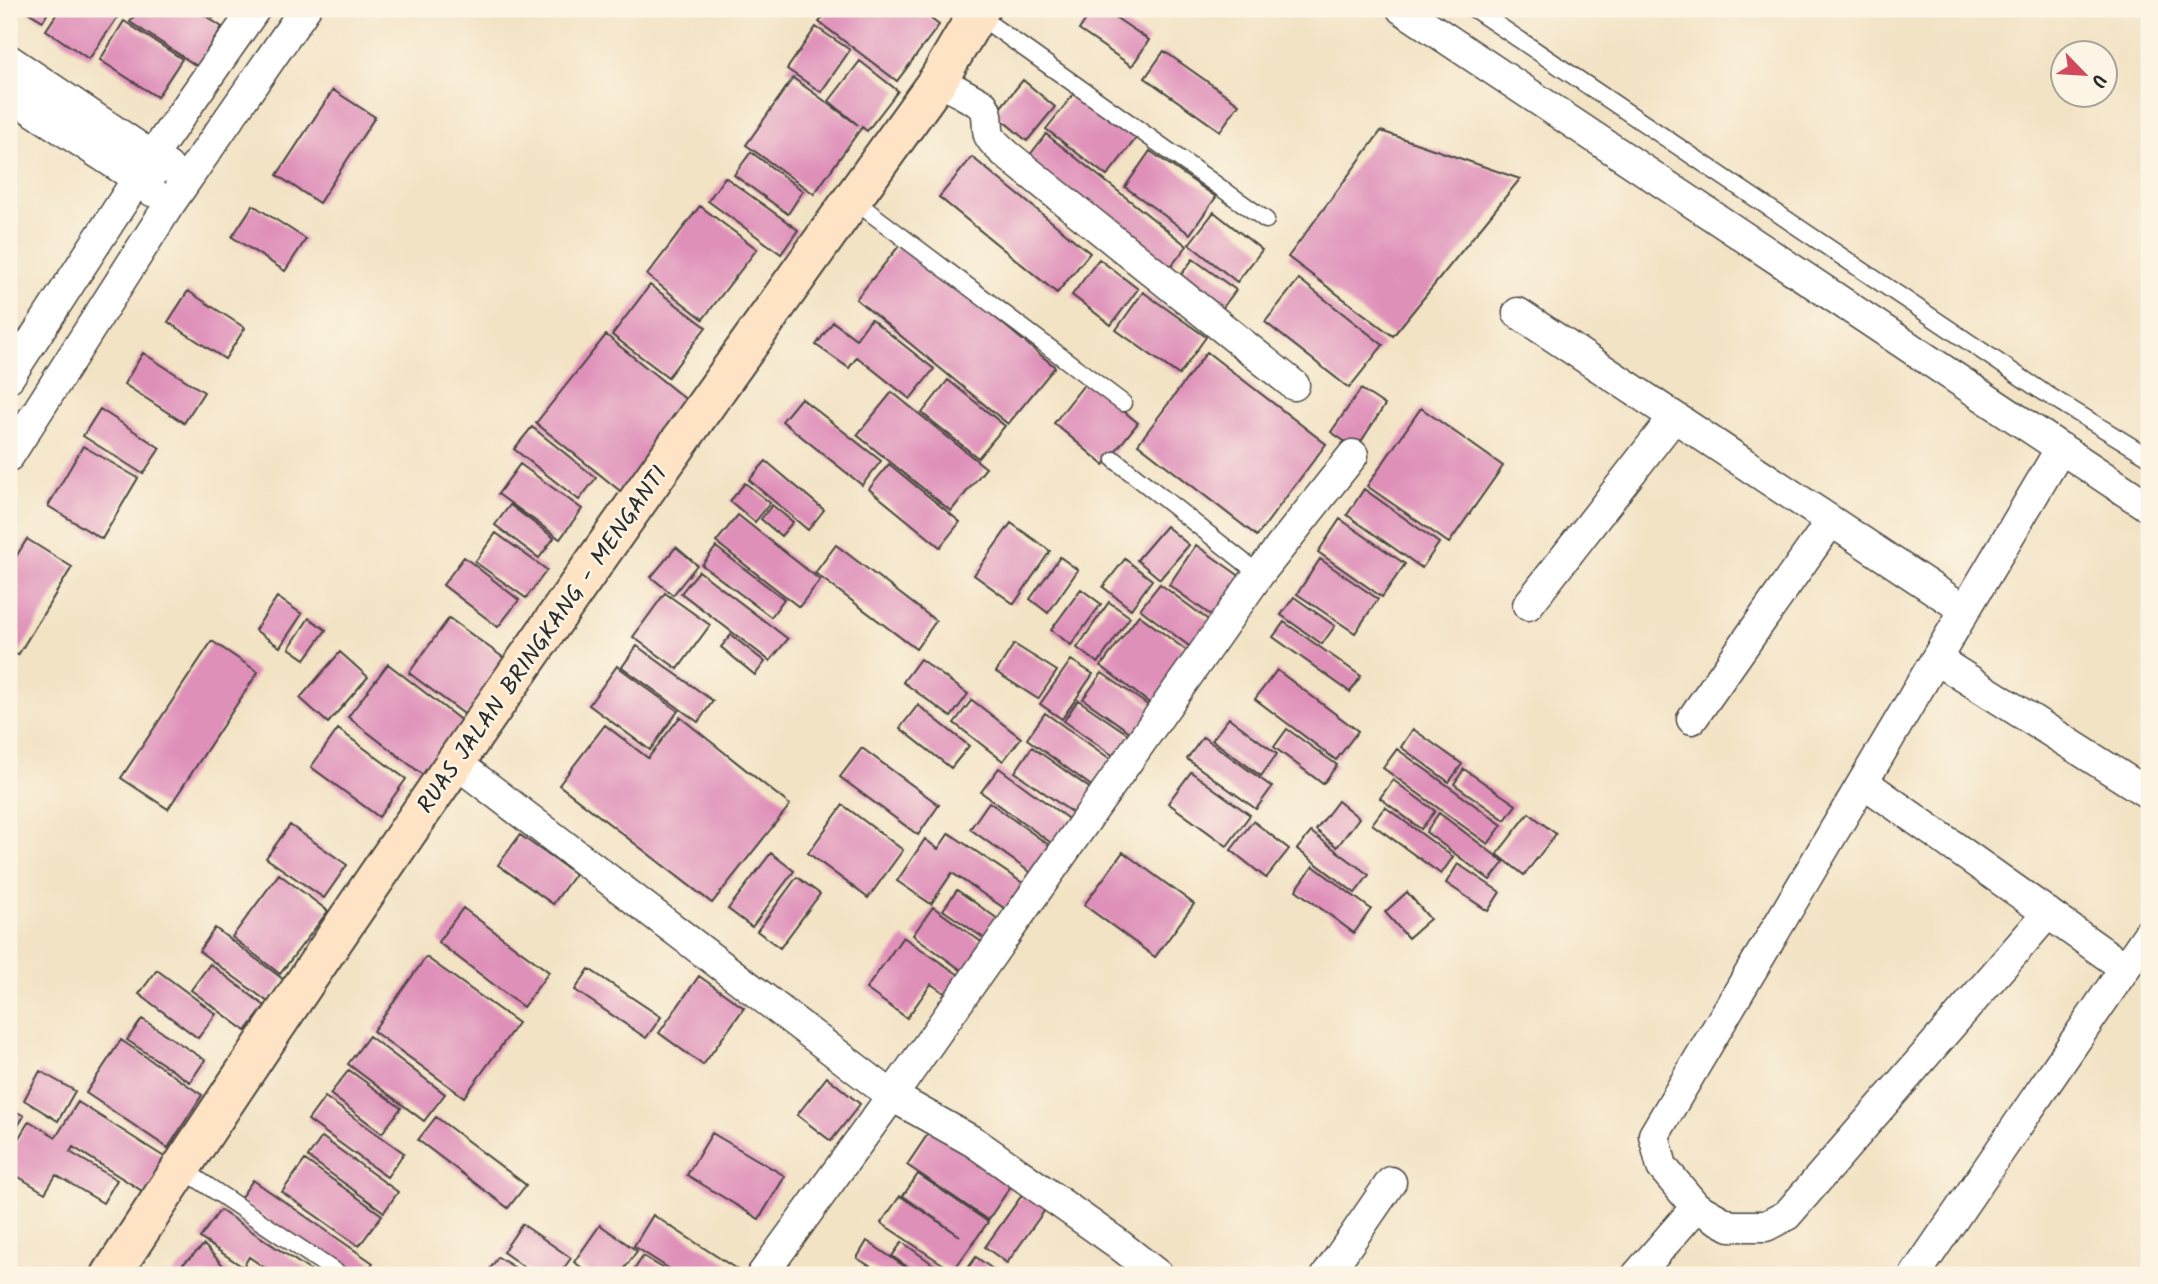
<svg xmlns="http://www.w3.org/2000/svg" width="2158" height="1284" font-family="Kalam,sans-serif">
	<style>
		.building { fill: #df90b9 }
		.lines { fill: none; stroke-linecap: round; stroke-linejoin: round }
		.lane-casing { stroke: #494742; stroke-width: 19 }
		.street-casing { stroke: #494742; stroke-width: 33 }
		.secondary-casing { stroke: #494742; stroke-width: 42 }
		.lane { stroke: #fff; stroke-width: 16 }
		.street { stroke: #fff; stroke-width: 30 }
		.secondary { stroke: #fee4c5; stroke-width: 38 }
		.labels { text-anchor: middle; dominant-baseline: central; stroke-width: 5; stroke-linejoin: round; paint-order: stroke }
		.street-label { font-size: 24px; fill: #2b2b2b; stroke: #fcf5e5 }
	</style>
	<rect width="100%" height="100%" fill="#fcf5e5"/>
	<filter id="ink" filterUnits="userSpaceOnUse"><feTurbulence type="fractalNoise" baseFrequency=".0143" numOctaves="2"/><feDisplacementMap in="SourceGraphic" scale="14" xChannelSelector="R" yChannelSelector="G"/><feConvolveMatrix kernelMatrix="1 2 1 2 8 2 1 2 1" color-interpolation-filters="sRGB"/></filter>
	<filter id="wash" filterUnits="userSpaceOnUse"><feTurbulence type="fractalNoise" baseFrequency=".00686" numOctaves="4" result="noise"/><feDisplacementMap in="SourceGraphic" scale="28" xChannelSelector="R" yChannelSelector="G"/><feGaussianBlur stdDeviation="1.57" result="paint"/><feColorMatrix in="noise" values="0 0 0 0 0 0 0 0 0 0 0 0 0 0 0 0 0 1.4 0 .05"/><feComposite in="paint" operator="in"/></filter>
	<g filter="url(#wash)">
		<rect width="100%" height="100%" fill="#f3e3c5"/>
		<g id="blocks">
			<path class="building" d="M23,9h27l-7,12z
				M60,9h63l-34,50 -43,-29z
				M139,9h56l27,18 -25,39 -67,-44z
				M199,9h20l-6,9z
				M830,9h88l21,16 -42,56 -78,-59z
				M1093,9h10l46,31 -17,26 -53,-36z
				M124,21l58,38 -25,38 -57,-37z
				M816,27l34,23 -29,42 -34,-23z
				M1164,51l75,53 -19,27 -75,-53z
				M860,61l38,30 -31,40 -5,-4 -48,67 -68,-49 47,-67 65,47 -29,-24z
				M1023,80l32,27 -28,34 -32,-27z
				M333,90l42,27 -56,86 -42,-28z
				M1077,90l60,47 -30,39 -61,-47z
				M1381,131l139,48 -127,157 -105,-79z
				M1046,134l141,112 -23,29 -141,-111z
				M1150,151l66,46 -26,37 -65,-47z
				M751,152l52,39 -15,23 -54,-39z
				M972,157l118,96 -33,40 -118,-96z
				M725,177l73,53 -17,24 -73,-53z
				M253,205l53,34 -21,32 -53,-34z
				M700,206l57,43 -54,70 -56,-44z
				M1214,212l48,38 -25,32 -48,-38z
				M903,241l152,126 -47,57 -152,-125z
				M1099,259l39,30 -27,36 -39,-30z
				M1193,259l43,31 -18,24 -43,-31z
				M1299,279l84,66 -34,43 -84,-66z
				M650,285l56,42 -38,50 -56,-42z
				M188,291l57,37 -20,31 -57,-37z
				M1143,292l63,45 -27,38 -63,-45z
				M871,319l63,50 -24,30 -53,-42 -8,11 -33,-23 17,-23 23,17z
				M606,335l88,71 -70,88 -88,-71z
				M1207,352l119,92 -69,92 -119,-92z
				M143,353l61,39 -20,31 -60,-39z
				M948,380l57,46 -27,32 -56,-45z
				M1087,381l51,42 -34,42 -50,-42z
				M1361,389l24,16 -29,44 -25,-17z
				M892,392l94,76 -35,43 -94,-76z
				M801,398l80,63 -19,24 -80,-64z
				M1421,408l82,58 -54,77 -82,-57z
				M100,409l60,39 -17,26 -60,-38z
				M532,427l64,51 -17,22 -65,-51z
				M83,446l55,32 -36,61 -54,-33z
				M766,461l58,49 -16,20 -59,-50z
				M520,464l62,45 -22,30 -62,-45z
				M889,464l71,58 -20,25 -71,-58z
				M745,483l25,20 -15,19 -25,-21z
				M1364,489l75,54 -17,25 -75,-53z
				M510,505l44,33 -15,20 -44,-33z
				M772,505l21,17 -12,14 -20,-17z
				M738,515l82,65 -21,27 -83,-65z
				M1340,519l65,45 -23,33 -64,-45z
				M1011,523l39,28 -36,53 -40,-29z
				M1166,526l23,19 -29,34 -23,-19z
				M496,533l51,37 -21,28 -51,-36z
				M27,539l45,28 -54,88 -9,-6v-81z
				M836,545l100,76 -20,28 -101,-76z
				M1196,545l52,37 -29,39 -50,-36z
				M676,547l21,18 -24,30 -22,-18z
				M716,547l68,52 -13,18 -69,-52z
				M464,557l55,43 -21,27 -55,-42z
				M1060,557l18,13 -30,43 -18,-14z
				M1125,559l27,21 -21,29 -28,-22z
				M1320,559l58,40 -23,34 -58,-39z
				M699,571l89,68 -18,22 -89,-68z
				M1160,584l55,41 -19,26 -56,-42z
				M1081,589l20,15 -30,41 -20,-15z
				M665,593l45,32 -32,44 -45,-32z
				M277,597l25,17 -22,33 -25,-17z
				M1294,597l41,29 -13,18 -41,-29z
				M1109,602l21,15 -32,46 -21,-15z
				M1139,615l56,42 -39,51 -55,-42z
				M309,618l17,12 -21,29 -16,-11z
				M449,618l59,43 -41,55 -58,-43z
				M1284,622l77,54 -11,16 -77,-55z
				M731,635l34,27 -10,13 -34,-28z
				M212,641l46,31 -90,137 -47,-31z
				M1014,644l43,27 -19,28 -42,-27z
				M637,646l76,55 -15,21 -76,-55z
				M340,652l28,25 -40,46 -28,-25z
				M920,659l48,35 -17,23 -48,-35z
				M1071,660l22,14 -31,45 -22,-15z
				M388,664l79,61 -40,53 -79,-61z
				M617,666l61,45 -28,39 -61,-45z
				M1277,670l81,61 -22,29 -81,-61z
				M1102,673l50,35 -18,27 -51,-36z
				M972,700l49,38 -18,23 -49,-38z
				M1078,700l54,37 -14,22 -54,-38z
				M918,705l51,41 -18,22 -51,-40z
				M1045,713l71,50 -19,27 -70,-51z
				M680,717l110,88 -78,98 -153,-118 46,-60 43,33z
				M1229,718l48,36 -16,22 -49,-36z
				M338,729l68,50 -27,38 -68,-50z
				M1287,729l50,36 -14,19 -49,-37z
				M1413,729l49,35 -13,18 -48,-35z
				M1203,737l69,50 -16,22 -69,-50z
				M1032,747l70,50 -18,24 -69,-49z
				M862,748l77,57 -21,30 -78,-58z
				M1397,749l105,76 -14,19 -105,-76z
				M999,768l72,53 -17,24 -73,-53z
				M1464,769l52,36 -11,15 -51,-36z
				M1191,772l59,43 -23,31 -59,-43z
				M1393,780l42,31 -14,18 -41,-31z
				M1338,801l21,17 -22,29 -21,-17z
				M989,802l68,49 -19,27 -68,-49z
				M843,805l60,45 -35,48 -60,-45z
				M1385,807l68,50 -12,17 -69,-50z
				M1439,813l65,49 -14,18 -64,-48z
				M1529,813l27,21 -32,41 -27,-21z
				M1253,821l36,28 -23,29 -35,-28z
				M290,825l57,40 -23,33 -58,-40z
				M1311,832l58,43 -14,18 -58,-44z
				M949,833l81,55 -17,26 -61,-41 -21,31 -34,-23 28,-42 13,10z
				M520,835l55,39 -22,30 -55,-39z
				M1123,852l71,52 -39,53 -71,-52z
				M771,853l23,18 -42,56 -24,-18z
				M1458,864l42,28 -12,19 -42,-28z
				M1313,866l58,43 -17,24 -58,-43z
				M279,874l49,37 -48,63 -48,-37z
				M797,877l23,17 -40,54 -23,-17z
				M957,890l48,34 -14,19 -48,-33z
				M1407,892l23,27 -22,19 -23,-26z
				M933,907l51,37 -20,28 -51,-37z
				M463,908l86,64 -26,35 -85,-65z
				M215,928l69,52 -16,22 -69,-51z
				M903,937l62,42 -13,19 -21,-14 -24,34 -41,-29z
				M426,957l92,66 -54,74 -91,-66z
				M210,964l55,42 -19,25 -55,-41z
				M589,969l72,48 -15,21 -71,-48z
				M157,970l59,44 -18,24 -59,-44z
				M699,976l45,32 -41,57 -44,-32z
				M142,1019l63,41 -15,22 -63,-42z
				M369,1036l76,58 -21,27 -76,-57z
				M121,1040l81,55 -34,53 -82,-55z
				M349,1070l52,38 -19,25 -52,-39z
				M40,1071l35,20 -17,30 -34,-21z
				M827,1077l33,27 -29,37 -34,-26z
				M325,1097l79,56 -17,24 -79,-57z
				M78,1102l91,58 -22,34 -74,-47 -3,5 47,28 -14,23 -47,-28 -11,18 -36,-22v-17l20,-33 27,16z
				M9,1107l15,9 -15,24z
				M436,1117l90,68 -18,23 -90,-68z
				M934,1125l81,55 -27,40 -81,-55z
				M712,1133l73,43 -26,43 -72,-44z
				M322,1137l76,55 -14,20 -76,-55z
				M305,1160l77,55 -23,31 -77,-54z
				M918,1174l70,48 -35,49 -72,-48 19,-27 60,40 -57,-40z
				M253,1180l120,83 -9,12h-16l-109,-75z
				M1025,1191l22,16 -40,56 -22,-16z
				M220,1210l97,65h-42l-26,-18 -6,10 -43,-29z
				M653,1215l88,57 -2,3h-60l-45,-29z
				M522,1224l49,34 -12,17h-24l-32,-23z
				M600,1225l37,26 -17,24h-28l-18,-13z
				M867,1241l50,34h-33l-27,-17z
				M902,1242l46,33h-29l-27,-19z
				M204,1245l28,30h-61z
				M643,1256l31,19h-43z
				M498,1257l28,18h-40z
				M976,1257l25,18h-38z
				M254,1268l11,7h-16z"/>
		</g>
	</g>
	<g filter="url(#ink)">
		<use href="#blocks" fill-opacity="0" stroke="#494742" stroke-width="2"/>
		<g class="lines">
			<defs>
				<path id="lane" d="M1474,9l566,381 109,67
					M976,14l290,206
					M852,199l271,204
					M1115,460l144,114
					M181,1168l159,107"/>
				<path id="street" d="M1402,9l747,498
					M9,60l159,107
					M938,80l45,25c7,10 3,19 6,30 3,7 11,13 17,19l288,231
					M9,95l129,84 14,12
					M1518,313l447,297
					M9,377l144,-222 102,-146
					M9,456l160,-251 136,-196
					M1528,605l146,-188
					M1936,659l213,135
					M1692,719l139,-198
					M455,762l437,334 367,-522 94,-119
					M1863,782l262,186
					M1696,1207l34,19h36l21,-11 261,-302
					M762,1275l130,-179 82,46 143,101 41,32
					M1327,1275l64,-93
					M1637,1275l59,-68 -34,-40 -8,-32 407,-687
					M1915,1275l234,-342"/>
				<path id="secondary" d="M111,1275c264,-406 544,-802 827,-1195l42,-71"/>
			</defs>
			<use href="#lane" class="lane-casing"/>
			<use href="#street" class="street-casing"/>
			<use href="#secondary" class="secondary-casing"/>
			<use href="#lane" class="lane"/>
			<use href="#street" class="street"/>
			<use href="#secondary" class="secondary"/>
		</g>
	</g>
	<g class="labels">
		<g class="street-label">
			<text transform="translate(543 640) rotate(-55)">RUAS JALAN BRINGKANG - MENGANTI</text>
		</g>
	</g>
	<rect width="2158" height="1284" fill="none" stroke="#fcf5e5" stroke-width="35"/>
	<g transform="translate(2084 74) rotate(115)"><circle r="33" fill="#fcf5e5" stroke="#a8a49b" stroke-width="2"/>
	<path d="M0-5L12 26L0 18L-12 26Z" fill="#d1495b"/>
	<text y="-10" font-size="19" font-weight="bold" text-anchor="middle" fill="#2b2b2b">U</text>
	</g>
</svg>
